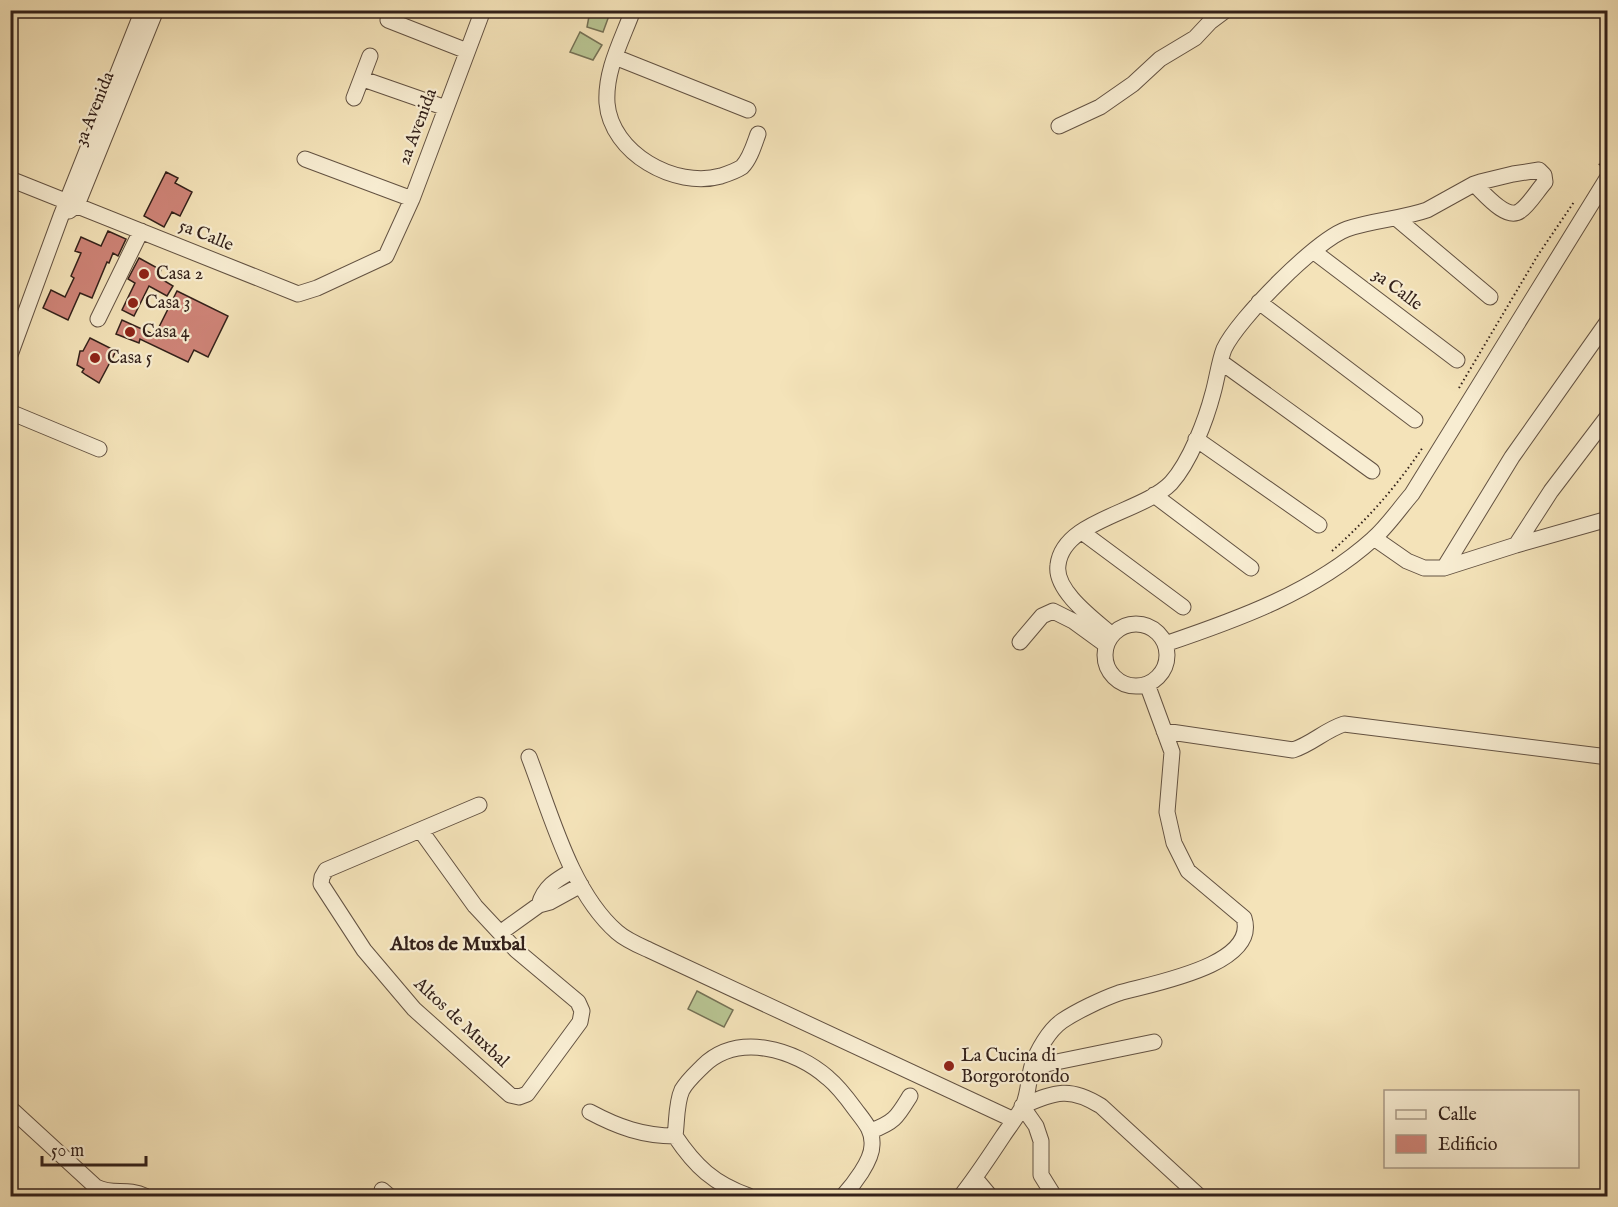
<svg xmlns="http://www.w3.org/2000/svg" width="1618" height="1207" font-family="'IM FELL English',serif">
	<style>
		.green { fill: #b8c492; stroke: #767256; stroke-width: 1.5 }
		.building { fill: #cf8478; stroke: #33211a; stroke-width: 1.5 }
		.lines { fill: none; stroke-linecap: round; stroke-linejoin: round }
		.minor-casing { stroke: #635242; stroke-width: 17 }
		.path { stroke: #33211a; stroke-width: 2; stroke-dasharray: 1.5 3; stroke-linecap: butt }
		.minor { stroke: #f8edd2; stroke-width: 15 }
		.poi-dot { fill: #8f2418; stroke: #f8edd2; stroke-width: 2 }
		.labels { text-anchor: middle; dominant-baseline: central; stroke-width: 4.5; stroke-linejoin: round; paint-order: stroke }
		.street-label { font-size: 18px; fill: #33211a; stroke: #f8edd2 }
		.poi-label { font-size: 18px; fill: #33211a; stroke: #f8edd2; text-anchor: start }
		.neighbourhood-label { font-size: 20px; font-weight: bold; fill: #33211a; stroke: #f8edd2 }
	</style>
	<rect width="100%" height="100%" fill="#f4e3b9"/>
	<filter id="stains"><feTurbulence type="fractalNoise" baseFrequency=".00333" numOctaves="4"/><feColorMatrix values="0 0 0 0 .2 0 0 0 0 .09 0 0 0 0 .02 0 0 0 .5 -.17"/></filter>
	<radialGradient id="worn" r=".72"><stop offset=".6" stop-color="#630" stop-opacity="0"/><stop offset="1" stop-color="#630" stop-opacity=".3"/></radialGradient>
	<path class="green" d="M590,11h15l5,2 -7,19 -16,-5z
		M580,32l22,13 -9,15 -23,-8z
		M697,991l36,19 -9,17 -36,-18z"/>
	<path class="building" d="M166,172l12,6 -3,5 17,9 -12,24 -8,-4 -8,15 -20,-11z
		M108,231l18,8 -8,17 -5,-3 -4,10 -2,-1 -15,36 -12,-5 -12,27 -25,-12 8,-18 14,7 9,-19 -3,-2 10,-23 -6,-2 6,-14 20,9z
		M139,258l22,12 -3,7 15,9 -6,10 -18,-10 -15,30 -12,-6 13,-27 -7,-4z
		M177,291l51,25 -20,41 -14,-7 -6,12 -48,-23 -1,4 -23,-9 6,-14 33,15z
		M90,338l26,13 -17,32 -13,-8 -4,-3 2,-3 -7,-4 3,-14h3z"/>
	<g class="lines">
		<defs>
			<path id="minor" d="M633,10c-11,30 -28,60 -26,93 4,50 68,86 114,73 6,-2 15,-5 21,-9 8,-8 12,-22 16,-33
				M388,20l79,31
				M615,57l133,53
				M363,79l83,29
				M354,98l16,-42
				M1059,126l41,-19 33,-23 27,-25 35,-21 15,-16 16,-12
				M305,159l107,40
				M10,179l288,115 19,-6 69,-32 26,-57 71,-189
				M69,211l8,-6 79,-195
				M1396,218l94,79
				M1313,251l144,109
				M1259,302l156,118
				M98,319l43,-88
				M10,355l51,-139 82,-206
				M1221,362l151,109
				M10,412l89,37
				M1196,439l123,86
				M1154,495l97,73
				M1082,532l101,75
				M1374,538l33,23 17,7h20l72,-23 92,-26
				M1516,545l35,-54 57,-75
				M1444,568l68,-111 96,-136
				M1105 655a31 31 0 1 1 62 0a31 31 0 1 1-62 0Z
				M1112,635c-17,-15 -58,-44 -54,-70 5,-45 84,-52 113,-82 19,-21 35,-63 42,-90 4,-14 6,-31 11,-44 14,-30 92,-109 123,-120 26,-9 54,-10 80,-19l47,-26 6,-2 33,-8 26,-4 5,5 1,7c-8,9 -16,23 -25,29 -14,10 -36,-18 -46,-27
				M1020,642l22,-26 11,-5 20,10 33,24
				M1165,644c74,-25 149,-52 208,-105 14,-12 26,-30 39,-45l196,-317
				M1164,731l129,19c19,-6 32,-20 51,-26l264,33
				M529,757c22,57 42,135 88,175 9,8 21,13 32,18l365,170
				M421,831l54,75 41,44 62,52 4,9 -2,11 -53,72 -8,3 -9,-2 -96,-86 -50,-59 -43,-66 1,-7 4,-7 153,-65
				M539,905c5,-18 17,-25 33,-34
				M500,933l39,-28 11,-3 31,-17
				M1032,1067l122,-25
				M1022,1106c34,-14 47,-20 79,0l98,90
				M1022,1106l14,20 5,15v34l13,21
				M10,1108l86,79c17,9 31,0 49,9
				M590,1112c28,15 53,24 85,24
				M871,1131c24,-9 26,-14 39,-35
				M975,1178l15,18
				M382,1190l7,6
				M749,1196c-35,-12 -54,-30 -74,-60 2,-14 1,-33 7,-46 5,-9 14,-17 21,-24 35,-34 92,-17 125,12 11,9 19,20 27,31 9,12 18,21 17,36 0,16 -19,40 -29,51
				M961,1196c15,-19 28,-39 42,-60 6,-9 14,-19 20,-30 6,-13 5,-26 9,-40 5,-15 17,-36 30,-45 15,-10 40,-22 57,-28 30,-9 140,-27 125,-75l-56,-47 -14,-28 -7,-31 5,-60 -25,-68"/>
		</defs>
		<use href="#minor" class="minor-casing"/>
		<path class="path" d="M1599,165l9,-9
			M1459,388l79,-133 36,-53
			M1332,551c35,-31 65,-65 91,-104"/>
		<use href="#minor" class="minor"/>
	</g>
	<g class="poi-dot">
		<circle cx="144" cy="274" r="6"/>
		<circle cx="133" cy="303" r="6"/>
		<circle cx="130" cy="332" r="6"/>
		<circle cx="95" cy="358" r="6"/>
		<circle cx="949" cy="1066" r="6"/>
	</g>
	<g class="labels">
		<g class="street-label">
			<text transform="translate(95 109) rotate(-68)">3a Avenida</text>
			<text transform="translate(418 127) rotate(-69)">2a Avenida</text>
			<text transform="translate(206 236) rotate(22)">5a Calle</text>
			<text transform="translate(1397 290) rotate(37)">3a Calle</text>
			<text transform="translate(461 1023) rotate(43)">Altos de Muxbal</text>
		</g>
		<g class="poi-label">
			<text x="156" y="274">Casa 2</text>
			<text x="145" y="303">Casa 3</text>
			<text x="142" y="332">Casa 4</text>
			<text x="107" y="358">Casa 5</text>
			<text x="961" y="1056">La Cucina di<tspan x="961" dy="21">Borgorotondo</tspan></text>
		</g>
		<g class="neighbourhood-label">
			<text x="458" y="944">Altos de Muxbal</text>
		</g>
	</g>
	<rect width="1618" height="1207" fill="none" stroke="#f4e3b9" stroke-width="36"/>
	<rect x="12" y="12" width="1594" height="1183" fill="none" stroke="#33211a" stroke-width="3"/>
	<rect x="18" y="18" width="1582" height="1171" fill="none" stroke="#33211a" stroke-width="1.5"/>
	<rect x="1384" y="1090" width="195" height="78" fill="#f8edd2" stroke="#a99b88" stroke-width="1.5"/>
	<rect x="1396" y="1110" width="30" height="9" fill="#f8edd2" stroke="#a99b88" stroke-width="1.5"/>
	<text x="1438" y="1120" font-size="18" fill="#33211a">Calle</text>
	<rect x="1396" y="1135" width="30" height="18" fill="#cf8478" stroke="#a99b88" stroke-width="1.5"/>
	<text x="1438" y="1150" font-size="18" fill="#33211a">Edificio</text>
	<path d="M42 1156v9h104v-9" fill="none" stroke="#33211a" stroke-width="3"/>
	<text x="51" y="1156" font-size="18" fill="#33211a" stroke="#f8edd2" stroke-width="4.5" paint-order="stroke">50 m</text>
	<rect width="100%" height="100%" filter="url(#stains)"/>
	<rect width="100%" height="100%" fill="url(#worn)"/>
</svg>
